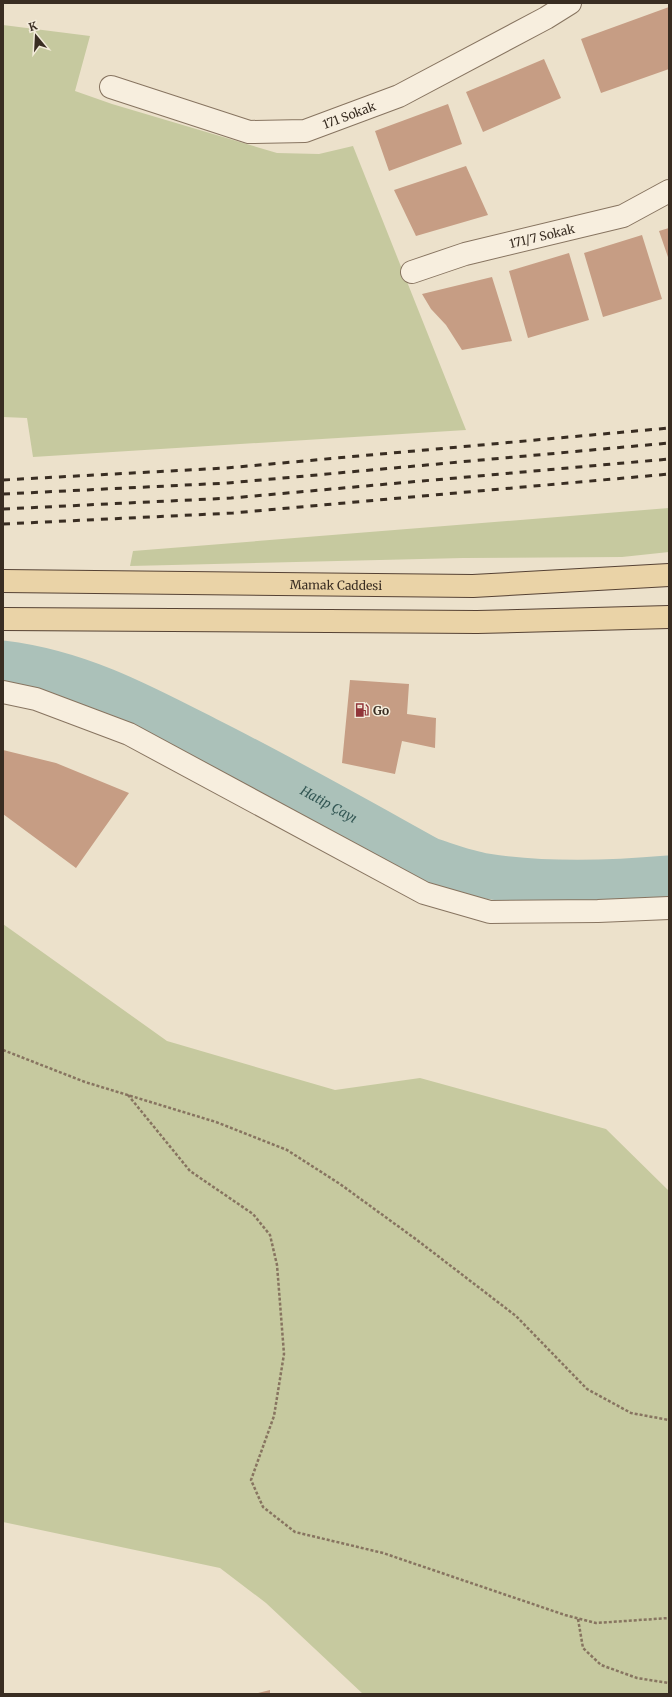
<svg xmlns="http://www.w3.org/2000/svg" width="672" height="1697" font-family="Merriweather,serif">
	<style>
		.green { fill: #c6c99f }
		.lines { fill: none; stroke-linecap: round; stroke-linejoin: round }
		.river { stroke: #abc1b9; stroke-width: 45 }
		.building { fill: #c69d84 }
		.minor-casing { stroke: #877460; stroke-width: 24 }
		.major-casing { stroke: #564234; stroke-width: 24 }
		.path { stroke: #877460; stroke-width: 2.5; stroke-dasharray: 3 2; stroke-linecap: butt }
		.minor { stroke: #f7eede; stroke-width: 22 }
		.major { stroke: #ead3a7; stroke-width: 22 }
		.rail { stroke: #392d22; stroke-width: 3; stroke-dasharray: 7 7; stroke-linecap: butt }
		.labels { text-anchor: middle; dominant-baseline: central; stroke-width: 3; stroke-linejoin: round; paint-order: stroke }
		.street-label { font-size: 12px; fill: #392d22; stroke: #f3ebda }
		.poi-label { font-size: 12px; font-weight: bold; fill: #392d22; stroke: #f3ebda; text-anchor: start }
		.water-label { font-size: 13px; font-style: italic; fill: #335754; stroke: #f3ebda }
	</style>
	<rect width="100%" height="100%" fill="#ece1cb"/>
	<path class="green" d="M3,25l87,11 -15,55 37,13 165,49 42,1 34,-8 113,284 -433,27 -6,-39 -24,-1z
		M669,508v44l-47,5 -159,1 -333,8 3,-15z
		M3,924l164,117 168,49 85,-12 186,51 63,62v503h-306l-97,-91 -46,-35 -217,-46z"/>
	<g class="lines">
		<path class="river" id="s1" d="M3,663c75,9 137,42 203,76 76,38 150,80 224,121 19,6 37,13 56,16 58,9 125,7 183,2"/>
	</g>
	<path class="building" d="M669,7v62l-68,24 -20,-54z
		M544,59l17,39 -78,34 -17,-40z
		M448,104l14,40 -73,27 -14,-40z
		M466,166l22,49 -72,21 -22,-46z
		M669,228v32l-10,-29z
		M642,235l20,64 -59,18 -19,-64z
		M569,253l20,67 -61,18 -19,-67z
		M492,277l20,64 -50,9 -16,-25 -15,-16 -9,-15z
		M350,680l59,4 -2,30 29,4 -1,30 -33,-7 -7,33 -53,-11z
		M3,750l53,13 73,30 -53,75 -73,-54z
		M270,1690v4h-12v-1z"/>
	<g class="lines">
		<defs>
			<g id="minor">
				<path id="s2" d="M111,87l138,45 56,-1 94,-35 147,-78 24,-15"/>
				<path id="s3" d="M412,272l53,-18 158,-38 46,-25"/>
				<path d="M3,692l33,7 93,35 295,159 66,19 108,-1 71,-3"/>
			</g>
			<g id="major">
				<path id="s4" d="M3,581l470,5 196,-11"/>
				<path d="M3,619l474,3 192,-5"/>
			</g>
		</defs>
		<use href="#minor" class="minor-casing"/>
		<use href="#major" class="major-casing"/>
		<path class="path" d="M3,1050l82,32 131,40 71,28 53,34 77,56 99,76 71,73 44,24 38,7
			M128,1095l62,76 63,43 17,21 7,30 7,89 -10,62 -23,64 12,27 32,25 88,21 182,62 31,8 73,-5
			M578,1619l5,29 18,17 36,13 32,5"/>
		<use href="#minor" class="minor"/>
		<use href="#major" class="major"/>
		<path class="rail" d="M3,480l223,-12 443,-40
			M3,494l225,-11 441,-40
			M3,509l228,-11 438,-39
			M3,524l230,-11 436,-39"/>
	</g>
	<defs>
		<symbol id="fuel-bare" viewBox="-9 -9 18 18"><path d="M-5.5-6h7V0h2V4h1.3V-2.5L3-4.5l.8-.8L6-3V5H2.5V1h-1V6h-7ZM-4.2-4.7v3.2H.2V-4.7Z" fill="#913539" stroke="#f3ebda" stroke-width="2.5" paint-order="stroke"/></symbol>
	</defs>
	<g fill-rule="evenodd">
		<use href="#fuel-bare" x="352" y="700" width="20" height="20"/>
	</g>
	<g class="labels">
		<g class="street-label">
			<text stroke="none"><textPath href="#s2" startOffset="248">171 Sokak</textPath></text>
			<text stroke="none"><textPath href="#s3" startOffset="135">171/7 Sokak</textPath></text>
			<text stroke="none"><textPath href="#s4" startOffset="333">Mamak Caddesi</textPath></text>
		</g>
		<g class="poi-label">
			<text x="373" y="710">Go</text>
		</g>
		<g class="water-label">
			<text stroke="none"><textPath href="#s1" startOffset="357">Hatip Çayı</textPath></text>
		</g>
	</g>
	<rect width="672" height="1697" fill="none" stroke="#392d22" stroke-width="8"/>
	<g transform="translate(36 36) rotate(342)" stroke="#f3ebda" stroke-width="3" paint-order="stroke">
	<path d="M0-3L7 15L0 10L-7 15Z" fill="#392d22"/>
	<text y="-6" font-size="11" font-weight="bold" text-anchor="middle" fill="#392d22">K</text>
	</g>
</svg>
